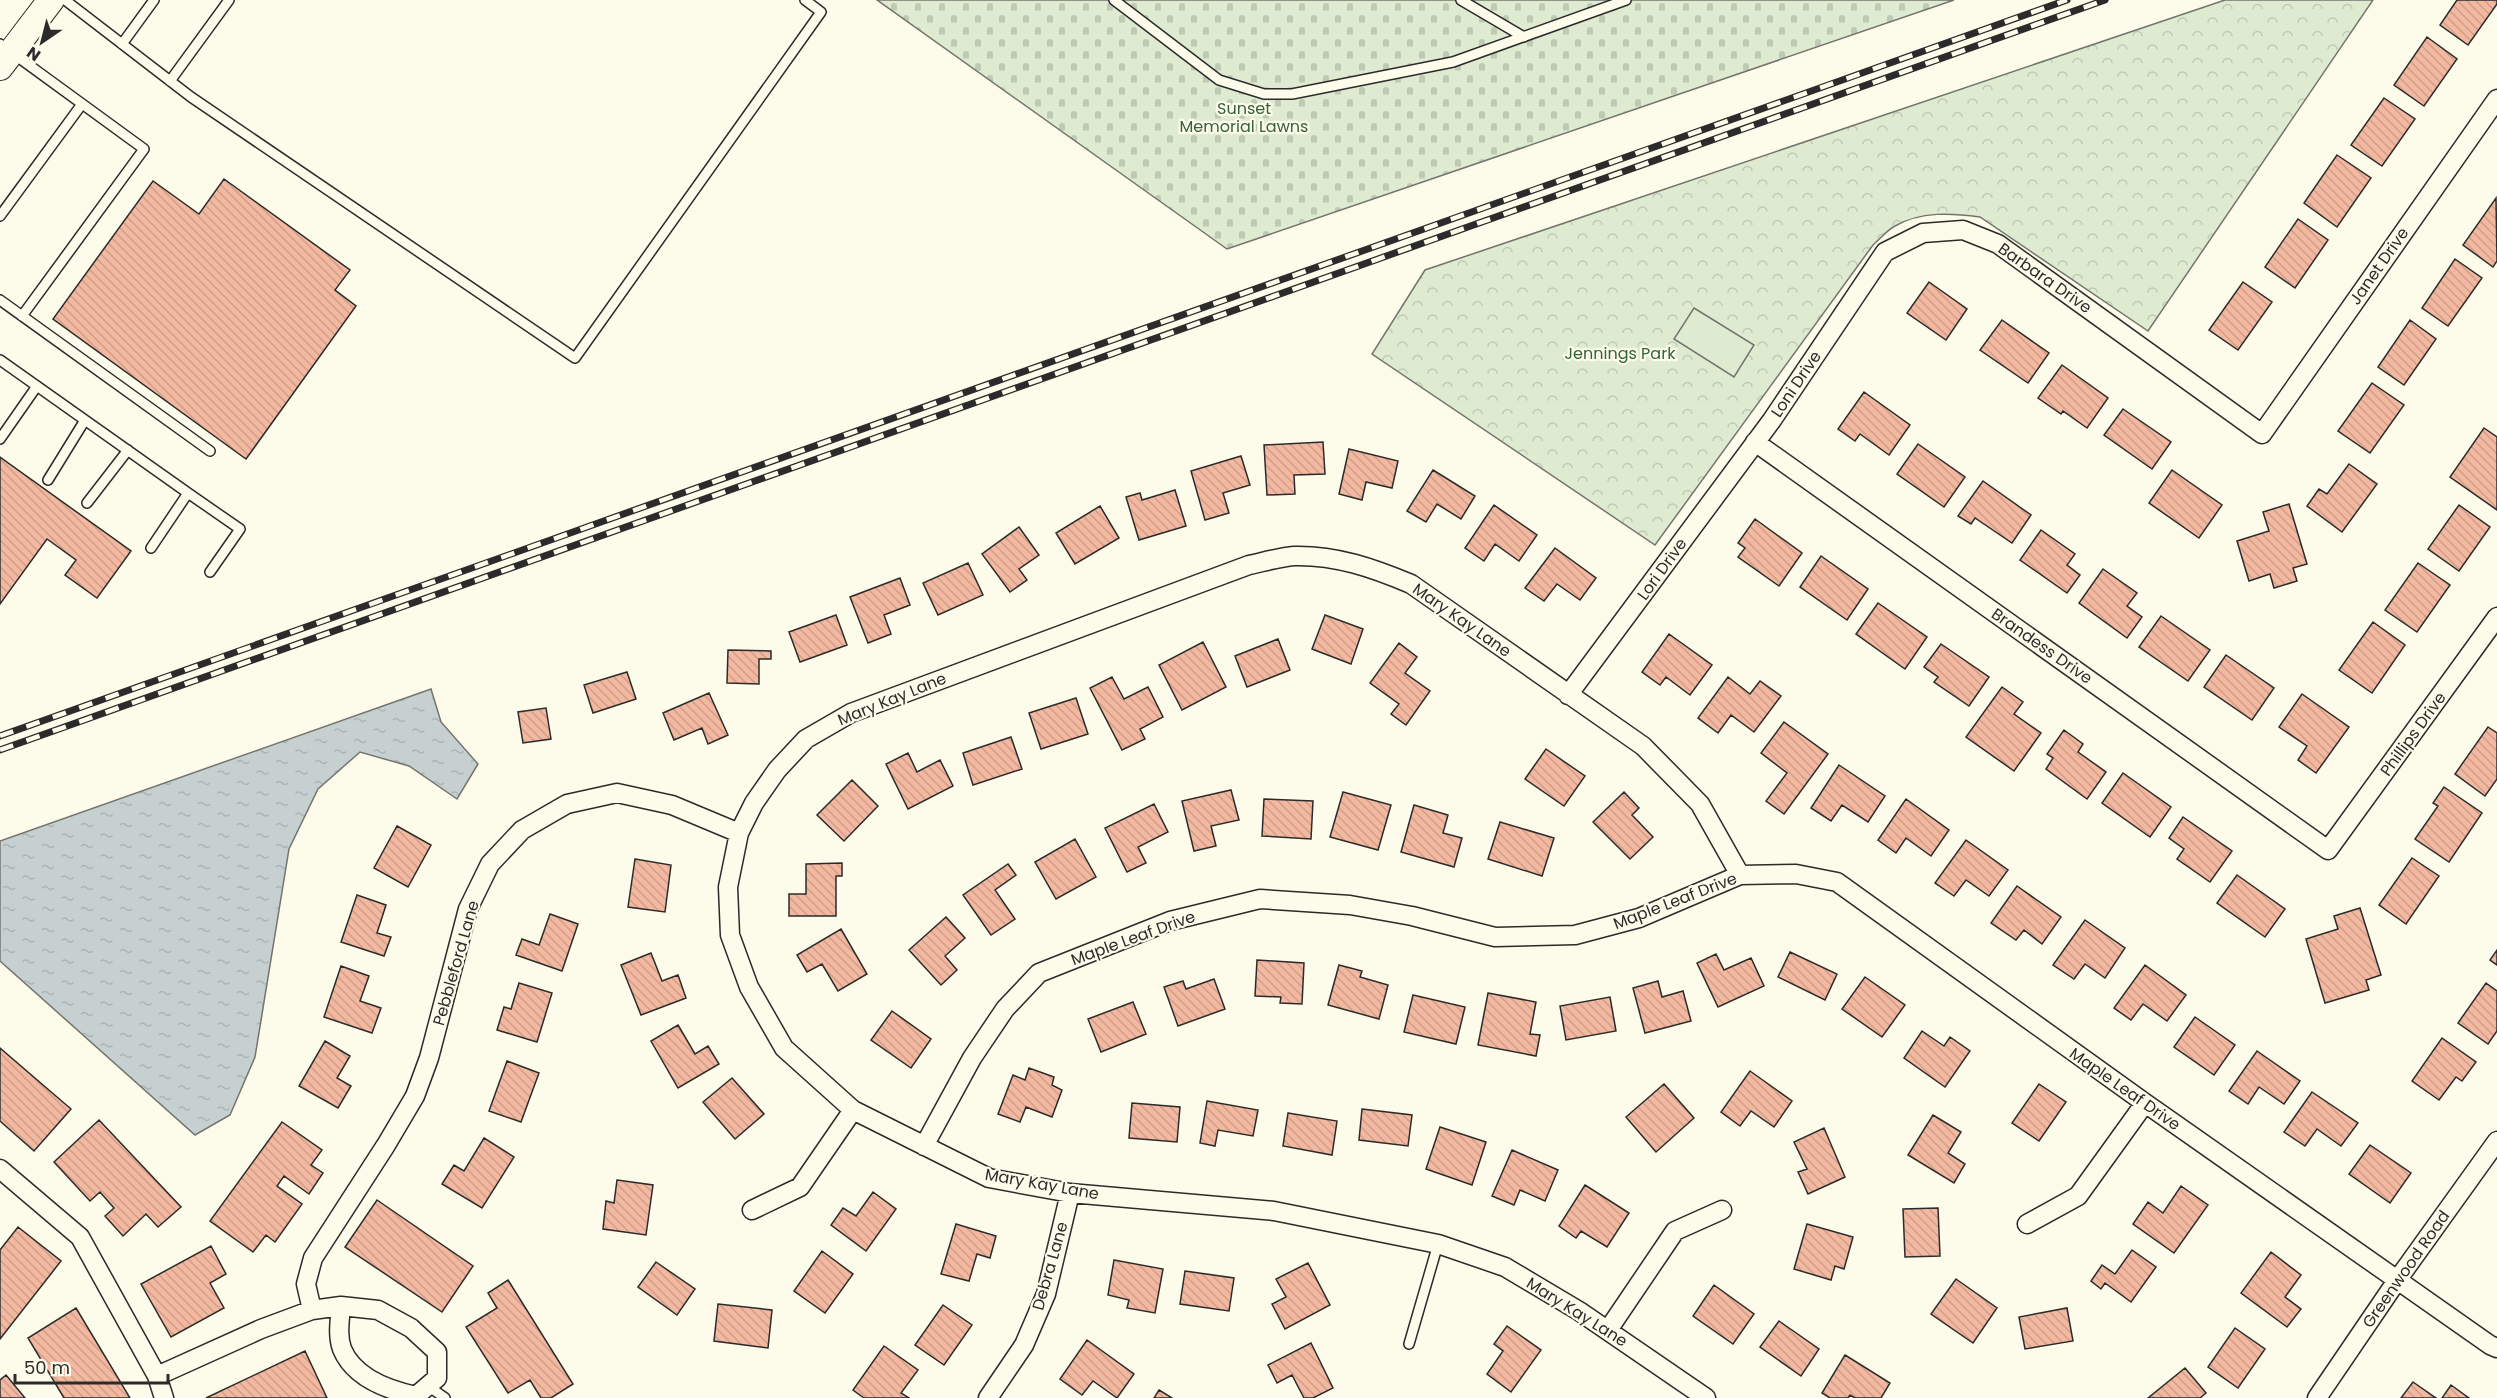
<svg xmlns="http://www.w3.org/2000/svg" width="2497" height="1398" font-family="Poppins,sans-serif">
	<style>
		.cemetery { fill: url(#cemetery-stones); stroke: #74746e; stroke-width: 1.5 }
		.park { fill: url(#park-crowns); stroke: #74746e; stroke-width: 1.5 }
		.garden { fill: #deebd1; stroke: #74746e; stroke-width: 1.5 }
		.water { fill: url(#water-ripples); stroke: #74746e; stroke-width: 1.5 }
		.building { fill: url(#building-back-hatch); stroke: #2b2b2b; stroke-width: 1.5 }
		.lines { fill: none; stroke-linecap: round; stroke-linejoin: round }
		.lane-casing { stroke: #2b2b2b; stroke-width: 12 }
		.street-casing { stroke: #2b2b2b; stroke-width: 21 }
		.secondary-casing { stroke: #2b2b2b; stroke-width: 28 }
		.lane { stroke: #fdfbea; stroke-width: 9 }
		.street { stroke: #fdfbea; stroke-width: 18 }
		.secondary { stroke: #fdfbea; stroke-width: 26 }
		.rail-casing { stroke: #2b2b2b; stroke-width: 7 }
		.rail { stroke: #fdfbea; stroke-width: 4.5; stroke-dasharray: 14; stroke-linecap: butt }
		.labels { text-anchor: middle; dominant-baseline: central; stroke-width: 4.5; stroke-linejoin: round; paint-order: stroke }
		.park-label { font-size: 16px; fill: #34623c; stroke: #fdfbea }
		.street-label { font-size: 16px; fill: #2b2b2b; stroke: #fdfbea }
	</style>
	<defs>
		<pattern id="cemetery-stones" width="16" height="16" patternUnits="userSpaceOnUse" patternTransform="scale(1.5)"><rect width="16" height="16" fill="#deebd1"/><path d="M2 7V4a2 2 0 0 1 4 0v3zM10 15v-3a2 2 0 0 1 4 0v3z" fill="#bfcab4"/></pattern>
		<pattern id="park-crowns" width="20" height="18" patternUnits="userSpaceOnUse" patternTransform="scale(1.5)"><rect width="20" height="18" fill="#deebd1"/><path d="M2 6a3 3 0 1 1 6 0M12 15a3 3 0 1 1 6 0" fill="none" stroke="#bfcab4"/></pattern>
		<pattern id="water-ripples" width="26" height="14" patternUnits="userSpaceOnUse" patternTransform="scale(1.5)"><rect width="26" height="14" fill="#c7d0d0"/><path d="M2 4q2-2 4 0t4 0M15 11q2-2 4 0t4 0" fill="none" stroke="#abb3b3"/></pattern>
		<pattern id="building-back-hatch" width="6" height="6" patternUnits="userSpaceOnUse" patternTransform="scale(1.5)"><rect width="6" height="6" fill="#f2b8a0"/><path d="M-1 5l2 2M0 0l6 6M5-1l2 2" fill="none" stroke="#d09e8a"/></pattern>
	</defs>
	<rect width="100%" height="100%" fill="#fdfbea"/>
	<path class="cemetery" d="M877,0h1077l-727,249z"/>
	<path class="park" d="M2225,0h148l-225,331 -168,-114c-28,-4 -59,-6 -85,9 -8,4 -15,13 -22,19l-218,300 -283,-191 53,-84z"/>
	<path class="garden" d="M1694,308l60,37 -20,32 -60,-38z"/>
	<path class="water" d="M431,689l10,33 37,42 -21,35 -48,-33 -49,-14 -42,37 -29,60 -34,208 -25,58 -35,20 -195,-174v-120z"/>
	<path class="building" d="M2457,0h40v4l-29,41 -28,-20z
		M2427,37l30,22 -33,47 -30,-21z
		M2384,98l31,21 -33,47 -31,-21z
		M2337,155l34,23 -34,49 -33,-24z
		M224,179l126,91 -15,20 21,16 -110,153 -193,-140 100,-138 46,33z
		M2496,198l1,63 -4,6 -30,-22z
		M2298,219l30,21 -33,48 -30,-21z
		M2455,259l27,19 -34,48 -26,-18z
		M1929,282l38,27 -21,31 -39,-27z
		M2243,282l29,20 -34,48 -29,-20z
		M2002,320l47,33 -21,30 -48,-33z
		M2410,320l26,19 -32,46 -26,-18z
		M2062,365l46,33 -21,30 -24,-17 -2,3 -23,-16z
		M2372,383l32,22 -34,48 -32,-22z
		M1864,392l46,33 -21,30 -29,-21 -5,7 -17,-12z
		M2123,409l48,33 -19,27 -48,-34z
		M2484,428l13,9v73l-47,-33z
		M1323,442l2,32 -31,1 1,19 -28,1 -3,-50z
		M1918,444l47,33 -21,30 -47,-33z
		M1349,449l49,12 -6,27 -26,-6 -4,18 -23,-6z
		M1241,456l9,29 -27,8 6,20 -24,7 -14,-49z
		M0,457l131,94 -34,47 -32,-23 11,-15 -29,-21 -47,65z
		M2349,464l28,20 -35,48 -35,-26 12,-17 8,5z
		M1433,470l42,26 -14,23 -24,-15 -11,18 -19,-11z
		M2172,470l50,35 -23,33 -50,-35z
		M1983,481l48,34 -19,28 -37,-25 -4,6 -13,-8z
		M1175,490l11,36 -47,14 -13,-43 14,-4 2,7z
		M2289,504l18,60 -14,4 4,13 -23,7 -4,-14 -21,7 -12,-40 32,-10 -6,-19z
		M1494,505l43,30 -18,26 -24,-17 -11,17 -19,-13z
		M2459,505l31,22 -31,44 -31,-22z
		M1100,506l19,32 -44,26 -19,-31z
		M1755,519l47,34 -23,33 -41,-29 7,-9 -7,-5z
		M1019,527l20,28 -20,14 8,11 -17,12 -28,-38z
		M2041,530l34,24 -8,11 13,10 -13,18 -47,-33z
		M1555,548l41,30 -16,22 -23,-16 -13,17 -19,-13z
		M1821,556l47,33 -21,31 -47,-33z
		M968,563l15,32 -45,20 -15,-32z
		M2418,563l32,22 -33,47 -32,-22z
		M2103,569l34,24 -10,13 15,11 -15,21 -48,-35z
		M900,578l10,27 -26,10 7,19 -23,9 -18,-46z
		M1878,603l49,34 -22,32 -49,-35z
		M836,615l11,30 -47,17 -11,-30z
		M1325,615l38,14 -12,35 -39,-15z
		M2161,616l49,34 -22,31 -49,-34z
		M2373,622l32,23 -33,48 -33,-23z
		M1669,634l43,31 -22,30 -24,-18 -6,8 -18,-13z
		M1278,639l12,31 -43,17 -12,-31z
		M1203,642l23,45 -44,23 -23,-45z
		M1399,643l18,14 -12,16 25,18 -24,34 -15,-11 8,-10 -29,-21z
		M1941,644l48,33 -20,29 -35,-24 4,-5 -14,-10z
		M728,650l43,1v8h-12v25l-32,-1z
		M2226,655l48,33 -22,32 -48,-33z
		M627,672l9,27 -43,14 -9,-28z
		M1112,677l12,22 24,-12 15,30 -23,12 5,10 -23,11 -32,-62z
		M1728,677l22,17 10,-13 21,15 -27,36 -23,-17 -13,18 -20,-15z
		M2002,687l21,15 -9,12 27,19 -27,38 -48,-34z
		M709,693l19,42 -20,9 -6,-16 -28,12 -11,-27z
		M2302,694l47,33 -33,46 -18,-13 9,-14 -28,-19z
		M1076,698l12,36 -47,15 -12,-36z
		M546,708l5,31 -28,4 -5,-31z
		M1784,722l44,32 -44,60 -18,-13 21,-28 -26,-20z
		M2488,727l9,6v46l-12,17 -30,-22z
		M2064,730l19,14 -5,8 28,20 -19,27 -41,-30 7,-11 -6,-4z
		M1011,737l11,32 -49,16 -10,-32z
		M1546,749l39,27 -21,30 -39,-27z
		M908,753l9,19 23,-12 13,26 -45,23 -22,-45z
		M1839,765l46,31 -17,26 -26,-17 -11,16 -20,-13z
		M2123,773l48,34 -21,30 -48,-34z
		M852,780l26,26 -34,35 -27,-26z
		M2444,787l38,26 -33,49 -34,-23 23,-33 -5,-3z
		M1231,790l8,30 -28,6 5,20 -22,5 -12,-50z
		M1343,792l48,13 -13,45 -48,-13z
		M1624,792l15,16 -7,7 21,22 -23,22 -37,-37z
		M1264,799l49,2 -2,38 -49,-3z
		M1906,799l43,31 -18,26 -25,-18 -10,15 -18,-13z
		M1154,804l14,28 -30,15 8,16 -19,9 -22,-44z
		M1414,805l34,10 -5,18 19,5 -8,29 -53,-15z
		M2183,817l49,34 -22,31 -33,-23 7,-10 -15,-11z
		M1500,822l54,16 -12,38 -54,-17z
		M397,826l34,19 -23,42 -34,-19z
		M1075,839l21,38 -40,22 -21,-37z
		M1966,840l42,30 -19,26 -23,-16 -12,16 -19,-13z
		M2412,858l27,18 -33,48 -27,-19z
		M635,859l36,6 -6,47 -37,-5z
		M842,863v13h-6v40h-47v-22h17v-30z
		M1008,864l8,11 -21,15 20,29 -24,16 -28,-40z
		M2237,875l48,34 -20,28 -48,-34z
		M2017,886l44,31 -19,27 -18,-14 -8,10 -25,-17z
		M357,895l29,10 -9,28 14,4 -7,19 -43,-14z
		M2360,908l21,67 -15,5 3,10 -44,13 -19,-64 32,-10 -4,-13z
		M550,914l28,10 -16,47 -46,-16 6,-16 17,6z
		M946,917l19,21 -20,18 12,14 -16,15 -32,-35z
		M2085,920l40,28 -20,30 -20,-14 -11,15 -21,-14z
		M841,929l26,45 -29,17 -16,-27 -15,8 -10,-17z
		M2497,950v15l-7,-5z
		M1790,952l47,22 -12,26 -47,-23z
		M651,953l11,28 16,-6 8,23 -45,17 -20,-50z
		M1716,954l8,16 27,-12 13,28 -46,21 -21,-44z
		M1257,960l47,3 -2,41 -22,-1 1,-6 -26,-1z
		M1339,965l23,6 -2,6 28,8 -9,34 -51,-14z
		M2145,965l41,30 -19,26 -24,-17 -12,16 -17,-12z
		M341,966l28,10 -9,25 21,7 -9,25 -48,-16z
		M1865,977l40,28 -23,32 -40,-28z
		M1214,979l11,30 -47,17 -14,-39 19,-6 3,8z
		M1658,981l4,16 21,-6 8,30 -46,12 -12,-45z
		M519,983l33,10 -15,49 -40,-12 7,-23 7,2z
		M2486,983l11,8v40l-9,13 -30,-21z
		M1488,993l48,9 -6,32 10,1 -4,21 -58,-11z
		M1413,995l52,12 -9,37 -52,-12z
		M1610,997l6,34 -50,9 -6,-34z
		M1133,1002l13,32 -45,18 -13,-33z
		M892,1011l39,28 -20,29 -40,-28z
		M2195,1017l40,28 -21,30 -40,-28z
		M678,1025l17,29 13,-8 11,18 -41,24 -27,-47z
		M1922,1031l22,15 6,-9 20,14 -25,36 -41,-29z
		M2442,1038l34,24 -14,19 -6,-4 -17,23 -27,-19z
		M325,1041l25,15 -13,22 14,8 -13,22 -39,-22z
		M0,1048l71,61 -37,42 -34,-30z
		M2257,1051l43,30 -16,23 -25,-17 -11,17 -19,-13z
		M507,1061l32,12 -18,49 -32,-11z
		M1029,1068l25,9 -2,8 10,5 -10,27 -26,-10 -6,15 -22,-8 15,-39 12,5z
		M1750,1071l42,30 -18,26 -23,-16 -11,15 -19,-14z
		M732,1078l32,36 -29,25 -32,-37z
		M1664,1084l30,34 -38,34 -30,-35z
		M2039,1084l27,18 -27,39 -27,-18z
		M2312,1092l46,31 -17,23 -24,-17 -12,17 -21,-14z
		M1207,1101l51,9 -5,26 -35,-6 -3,16 -15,-3z
		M1132,1103l48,4 -3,35 -48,-4z
		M1362,1109l50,6 -4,31 -49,-6z
		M1288,1113l49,8 -5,34 -49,-9z
		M1933,1115l28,17 -13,21 17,11 -11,19 -46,-28z
		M99,1120l82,87 -23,20 -12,-13 -23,22 -18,-20 9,-8 -14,-16 -10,9 -36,-39z
		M282,1122l40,28 -11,15 12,8 -14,21 -25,-18 -7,10 25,18 -27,38 -9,-7 -13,17 -43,-31z
		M1440,1127l46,15 -14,43 -46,-16z
		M1824,1128l21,49 -37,17 -10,-22 9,-3 -13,-27z
		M484,1138l30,19 -32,51 -40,-24 12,-19 10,6z
		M2370,1145l41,28 -21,30 -41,-29z
		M1512,1150l46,20 -13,31 -25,-11 -6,15 -22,-9z
		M617,1180l36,5 -7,50 -43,-6 3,-28 8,2z
		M1585,1185l44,28 -22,34 -26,-16 -5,7 -17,-12z
		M2181,1186l27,19 -34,48 -41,-29 15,-22 15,11z
		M873,1192l23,17 -30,42 -35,-26 12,-17 13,8z
		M377,1200l96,66 -31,46 -97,-65z
		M1938,1208l2,48 -35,1 -2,-48z
		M956,1224l40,12 -6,22 -13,-4 -8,27 -28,-7z
		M1807,1224l46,13 -9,32 -9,-3 -4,14 -37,-11z
		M18,1227l43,34 -61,78v-89z
		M211,1246l15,28 -16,9 14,25 -53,29 -30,-53z
		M2132,1250l24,17 -25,35 -26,-19 -4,6 -10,-8 11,-16 13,9z
		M822,1251l31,23 -28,39 -31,-22z
		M2271,1252l30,23 -16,22 16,12 -14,18 -46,-34z
		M1114,1260l49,9 -8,44 -28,-5 2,-8 -21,-5z
		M656,1262l39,27 -18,26 -39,-28z
		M1308,1263l22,42 -45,24 -13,-25 14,-7 -10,-18z
		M1185,1271l49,7 -5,33 -49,-7z
		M1956,1279l41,29 -24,35 -42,-29z
		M508,1280l65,104 -22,14h-10l-11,-18 -22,13 -42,-66 31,-19 -9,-15z
		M1714,1285l40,29 -21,30 -40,-28z
		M718,1304l54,6 -4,38 -54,-7z
		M943,1305l29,20 -28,40 -29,-20z
		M76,1308l54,90h-66l-36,-60z
		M2067,1308l6,33 -48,8 -6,-32z
		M1779,1321l40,28 -18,27 -41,-29z
		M1507,1326l34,24 -30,42 -24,-18 16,-23 -9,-7z
		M2235,1328l30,21 -27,39 -30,-21z
		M1087,1340l47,34 -17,24 -24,-17 -11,14 -22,-16z
		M1311,1343l22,45 -20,10h-9l-12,-23 -15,8 -9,-18z
		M884,1346l34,24 -17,23 8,5h-45l-11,-8z
		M305,1351l22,47h-121z
		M1845,1355l45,28 -9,15h-26l-5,-3 -2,3h-18l-8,-5z
		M2185,1368l21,25 -6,5h-52z
		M6,1375l19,23h-25v-18z
		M2413,1382l23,16h-35z
		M2451,1385l18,13h-27z
		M1159,1390l13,8h-18z"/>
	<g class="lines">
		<defs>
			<path id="lane" d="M65,0l126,97 384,261 246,-346 -16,-12
				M1114,0l105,80 45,14h28l161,-32 173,-62
				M1461,0l63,37
				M0,44l144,105 -122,167
				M122,44l32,-44
				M170,81l59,-81
				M0,216l82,-112
				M0,300l210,151
				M0,360l188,133 -37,55
				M0,439l37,-53
				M48,480l37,-60
				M188,493l52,36 -30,43
				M87,503l41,-53
				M1409,1344l29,-100
				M428,1386l17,12"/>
			<path id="street" d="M1755,442l573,408 169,-233
				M1568,695l204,-275 113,-168 38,-19 40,-3 35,14 264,190 235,-335
				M924,1146l48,-88 33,-49 34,-36 131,-52 90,-22 90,6 62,11 83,21 80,-2 64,-17 101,-43 56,-1 41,8 308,221 345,242 7,3
				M0,1169l80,68 77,139 7,22
				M752,1210l48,-23 53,-77
				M2027,1224l51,-28 67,-93
				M312,1310l-6,-26 7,-26 73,-113 29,-49 14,-38 39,-149 22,-45 32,-34 45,-26 50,-11 55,12 67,28
				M1608,1330l67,-99 47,-21
				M157,1376l104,-47 51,-19 29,-4 37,4 33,18 26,24v26l-21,18c-28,-6 -62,-18 -74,-47 -5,-14 -2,-29 -1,-43
				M988,1398l36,-53 22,-51 24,-101
				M1706,1398l-127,-87 -74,-44 -67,-23 -164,-33 -204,-18 -81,-15 -136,-68 -69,-62 -35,-61 -19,-52 -2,-48 11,-54 15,-30 23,-33 29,-31 45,-26 398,-148c14,-3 31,-8 45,-9 42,-1 79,12 117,28l232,162 57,58 40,71
				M2317,1398l81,-119 99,-138"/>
			<path id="secondary" d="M0,67l51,-67"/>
		</defs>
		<use href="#lane" class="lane-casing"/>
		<use href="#street" class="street-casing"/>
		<use href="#secondary" class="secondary-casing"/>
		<use href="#lane" class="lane"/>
		<use href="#street" class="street"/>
		<use href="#secondary" class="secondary"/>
		<defs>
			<path id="rail" d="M0,736l2067,-736
				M0,750l2105,-750"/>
		</defs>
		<use href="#rail" class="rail-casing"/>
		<use href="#rail" class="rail"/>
	</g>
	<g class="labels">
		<g class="park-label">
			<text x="1244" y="108">Sunset<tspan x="1244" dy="18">Memorial Lawns</tspan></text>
			<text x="1620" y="353">Jennings Park</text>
		</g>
		<g class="street-label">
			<text transform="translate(2379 266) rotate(-55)">Janet Drive</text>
			<text transform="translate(2045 278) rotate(35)">Barbara Drive</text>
			<text transform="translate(1796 384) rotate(-56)">Loni Drive</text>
			<text transform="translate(1662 569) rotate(-54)">Lori Drive</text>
			<text transform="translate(1462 620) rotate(35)">Mary Kay Lane</text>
			<text transform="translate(2042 646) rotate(35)">Brandess Drive</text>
			<text transform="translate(892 699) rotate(-22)">Mary Kay Lane</text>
			<text transform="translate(2413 734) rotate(-54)">Phillips Drive</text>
			<text transform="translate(1675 901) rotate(-21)">Maple Leaf Drive</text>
			<text transform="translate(1133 938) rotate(-20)">Maple Leaf Drive</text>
			<text transform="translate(456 963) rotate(-74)">Pebbleford Lane</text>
			<text transform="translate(2125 1089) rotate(35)">Maple Leaf Drive</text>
			<text transform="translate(1042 1184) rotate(10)">Mary Kay Lane</text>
			<text transform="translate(1050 1266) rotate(-74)">Debra Lane</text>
			<text transform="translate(2406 1269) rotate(-55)">Greenwood Road</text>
			<text transform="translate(1577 1312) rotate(32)">Mary Kay Lane</text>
		</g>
	</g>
	<g transform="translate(42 42) rotate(215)" stroke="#fdfbea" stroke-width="4.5" paint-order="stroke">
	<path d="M0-4.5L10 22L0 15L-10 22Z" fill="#2b2b2b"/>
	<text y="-9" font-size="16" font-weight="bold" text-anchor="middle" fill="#2b2b2b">N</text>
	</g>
	<path d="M15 1374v9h153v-9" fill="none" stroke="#2b2b2b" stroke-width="3"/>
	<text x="24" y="1374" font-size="18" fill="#2b2b2b" stroke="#fdfbea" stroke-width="4.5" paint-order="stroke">50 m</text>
</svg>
